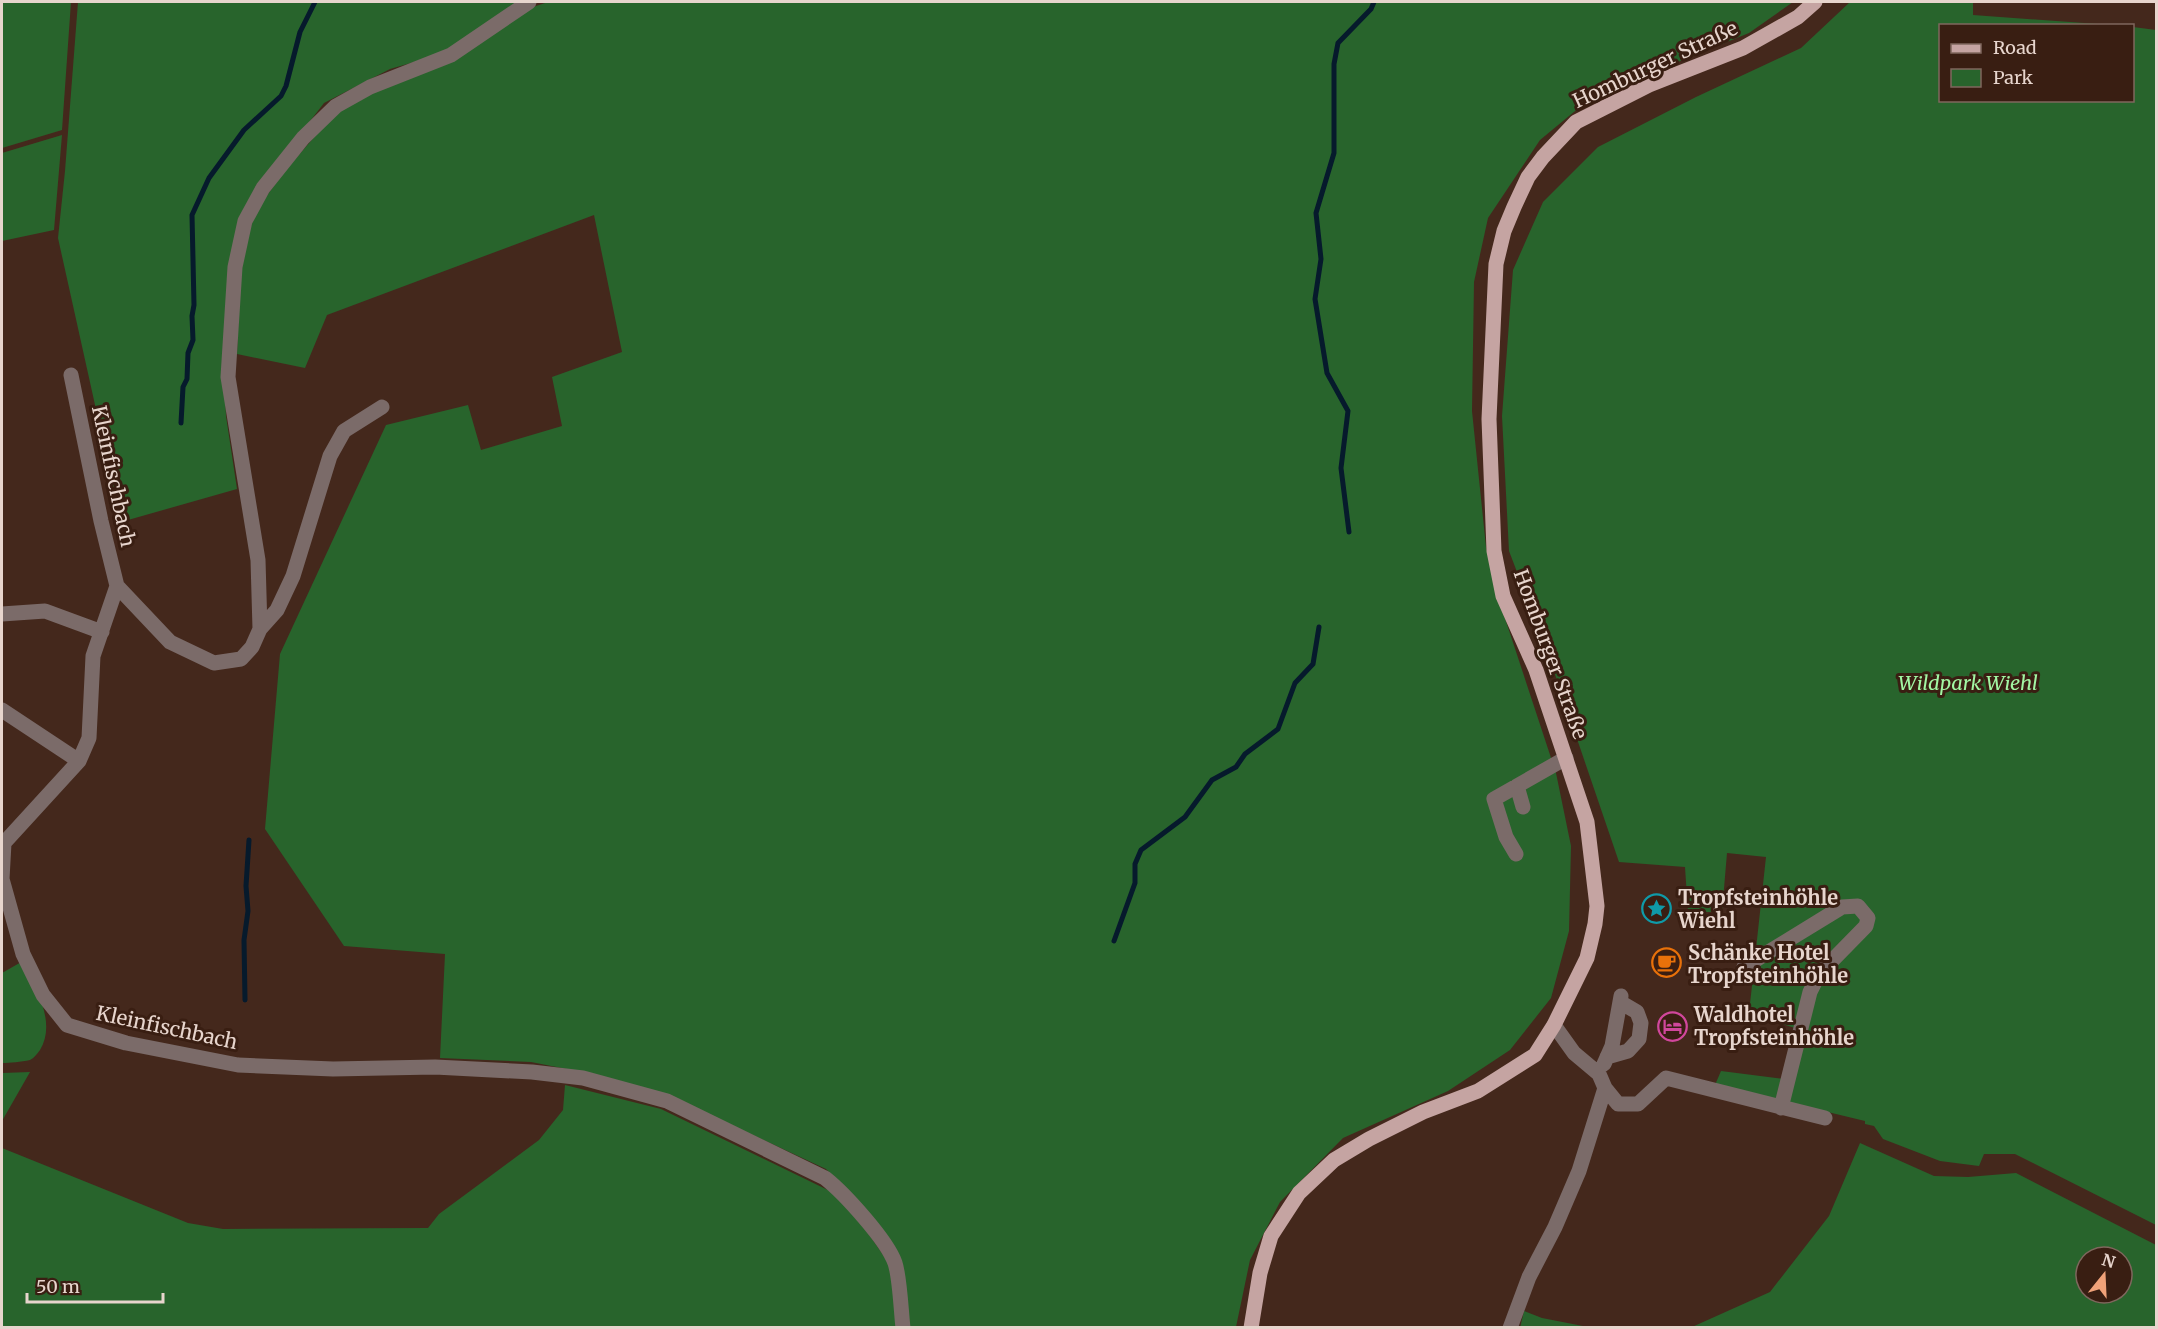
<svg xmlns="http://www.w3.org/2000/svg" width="2158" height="1329" font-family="Merriweather,serif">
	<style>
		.green { fill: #28642c; fill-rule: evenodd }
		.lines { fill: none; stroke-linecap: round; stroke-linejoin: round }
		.stream { stroke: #061a2c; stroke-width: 5 }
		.minor { stroke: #7b6b69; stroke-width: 15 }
		.major { stroke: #c5a4a2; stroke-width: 15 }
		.labels { text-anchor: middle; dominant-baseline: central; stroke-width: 6; stroke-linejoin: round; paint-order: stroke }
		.street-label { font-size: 20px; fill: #e7d5cd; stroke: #391e12 }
		.park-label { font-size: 20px; font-style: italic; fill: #a2f6a3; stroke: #391e12 }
		.poi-label { font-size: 20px; font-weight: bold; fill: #e7d5cd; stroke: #391e12; text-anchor: start }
	</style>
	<rect width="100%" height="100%" fill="#44281c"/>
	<path class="green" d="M2,2h69l-9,128 -60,18z
		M78,2h443l-72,50 -59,17 -66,34 -57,74 -24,40 -20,134 3,65 11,73 -116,33 -63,-284 7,-67z
		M548,2h1245l-44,31 -157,64 -52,43 -52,78 -14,64 -2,129 14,136 13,53 57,173 15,73 -2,85 -18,67 -41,52 -62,41 -105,47 -63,64 -30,58 -14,67h-327l-8,-67 -37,-53 -38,-38 -159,-74 -85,-23 -51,-10 -91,-4 5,-104 -101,-8 -79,-117 15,-175 106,-229 82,-20 13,45 81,-24 -10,-49 70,-25 -28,-137 -267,100 -22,53 -68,-14 3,-70 5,-41 12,-34 27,-37 58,-67 185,-96z
		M1850,2h123v13l139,10 -172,1v74h192l1,-73 23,3v1195l-141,-71h-31l-5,12 -39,-5 -57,-22 -9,-13 -9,-2v-3l-150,-36 6,-14 72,9 14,-48 -58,-19 17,-156 -39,-4 -5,59h-34l-3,-45 -66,-5 -74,-217 -36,-94 -7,-135 11,-146 30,-68 55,-55 98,-50 105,-49z
		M62,135l-8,95 -52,11v-88z
		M23,961c12,26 34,61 17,89 -3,4 -6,8 -10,10 -9,2 -20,3 -28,3v-90z
		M30,1072l-28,49v-48z
		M565,1085l96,24 173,84 34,40 22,32 7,62h-895v-179l186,75 35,6 205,-1 11,-14 100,-74 24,-30z
		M1860,1143l74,33 34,1 48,-4 140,72v82h-464l78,-35 59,-76zM2086,1257h36v36h-36z
		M1524,1311l18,7 46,9 -68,1z"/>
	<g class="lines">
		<path class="stream" d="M181,423l2,-36 4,-8 1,-26 5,-13 -1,-24 2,-11 -2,-90 17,-37 35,-48 37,-34 5,-10 14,-54 15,-30
			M1349,532l-8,-64 7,-57 -21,-38 -12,-74 6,-40 -5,-46 18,-60v-89l4,-21 33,-34 3,-7
			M1114,941l21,-58v-19l6,-14 44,-33 27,-37 24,-13 9,-13 33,-25 17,-46 18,-19 6,-37
			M245,1000l-1,-60 4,-29 -2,-25 3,-46"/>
		<path class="minor" d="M529,2l-78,53 -81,32 -34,19 -33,32 -40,50 -18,33 -10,46 -7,110 30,183 2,69 -8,18 -11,12 -27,4 -44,-21 -53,-56 -24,70 -4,82 -10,23 -75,82 -2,36 21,75 20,41 24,30 59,18 112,22 95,4 102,-2 97,5 51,6 84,23 158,77c19,15 62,62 70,85 5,15 6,48 8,65
			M71,375l30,146 16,65
			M2,614l43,-3 57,21
			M260,629l17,-19 16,-34 37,-120 14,-25 38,-24
			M2,710l77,51
			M1517,786l6,21
			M1516,854l-10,-17 -12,-38 72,-41
			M1744,967l98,-60 16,-1 10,12 -2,8 -47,48 -9,18 -29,116
			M1554,1025l20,28 25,21 6,14 13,16h20l28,-26 159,40
			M1607,1057l21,-6 11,-12 2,-16 -4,-11 -17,-10
			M1604,1064l8,-18 9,-50
			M1510,1328l19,-51 26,-50 24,-56 26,-83"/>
		<path class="major" d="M1251,1328l9,-55 11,-37 28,-43 35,-33 35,-21 54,-27 55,-21 57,-36 19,-30 33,-67 8,-34 2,-18 -10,-84 -51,-152 -33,-74 -9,-45 -5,-132 7,-155 8,-33 10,-24 14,-30 15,-20 33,-35 73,-37 94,-37 55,-31 17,-15"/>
	</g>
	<defs>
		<symbol id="sight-ring" viewBox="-11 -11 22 22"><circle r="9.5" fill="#391e12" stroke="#0f9aa8" stroke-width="1.5"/><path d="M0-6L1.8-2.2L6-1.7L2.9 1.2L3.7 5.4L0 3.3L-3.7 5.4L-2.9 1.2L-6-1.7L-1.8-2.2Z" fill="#0f9aa8"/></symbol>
		<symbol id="cafe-ring" viewBox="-11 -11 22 22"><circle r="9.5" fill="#391e12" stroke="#e8710a" stroke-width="1.5"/><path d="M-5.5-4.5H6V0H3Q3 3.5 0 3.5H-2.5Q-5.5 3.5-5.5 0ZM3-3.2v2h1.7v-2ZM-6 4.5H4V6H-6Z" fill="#e8710a"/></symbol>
		<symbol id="hotel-ring" viewBox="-11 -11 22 22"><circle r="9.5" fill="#391e12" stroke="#d1479c" stroke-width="1.5"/><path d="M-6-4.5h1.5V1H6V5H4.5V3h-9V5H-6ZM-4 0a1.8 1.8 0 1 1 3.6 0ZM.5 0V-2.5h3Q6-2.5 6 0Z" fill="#d1479c"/></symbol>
	</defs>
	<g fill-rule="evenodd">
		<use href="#sight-ring" x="1640" y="892" width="33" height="33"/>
		<use href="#cafe-ring" x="1650" y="946" width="33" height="33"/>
		<use href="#hotel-ring" x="1656" y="1010" width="33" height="33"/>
	</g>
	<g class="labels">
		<g class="street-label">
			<text transform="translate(1655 64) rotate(-25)">Homburger Straße</text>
			<text transform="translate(114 476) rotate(78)">Kleinfischbach</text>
			<text transform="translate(1551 654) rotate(70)">Homburger Straße</text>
			<text transform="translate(167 1027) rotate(12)">Kleinfischbach</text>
		</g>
		<g class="park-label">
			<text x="1968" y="682">Wildpark Wiehl</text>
		</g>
		<g class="poi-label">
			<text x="1678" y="897">Tropfsteinhöhle<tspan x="1678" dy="23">Wiehl</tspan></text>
			<text x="1688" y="952">Schänke Hotel<tspan x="1688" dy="23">Tropfsteinhöhle</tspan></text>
			<text x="1694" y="1014">Waldhotel<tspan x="1694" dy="23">Tropfsteinhöhle</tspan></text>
		</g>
	</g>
	<rect width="2158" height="1329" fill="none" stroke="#e7d5cd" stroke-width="6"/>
	<rect x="1939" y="24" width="195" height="78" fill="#391e12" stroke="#7f675d" stroke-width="1.5"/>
	<rect x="1951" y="44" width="30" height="9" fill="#c5a4a2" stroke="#7f675d" stroke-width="1.5"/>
	<text x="1993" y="54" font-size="18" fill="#e7d5cd">Road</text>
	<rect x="1951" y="69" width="30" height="18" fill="#28642c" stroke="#7f675d" stroke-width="1.5"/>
	<text x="1993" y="84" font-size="18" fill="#e7d5cd">Park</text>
	<g transform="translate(2104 1275) rotate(18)"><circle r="28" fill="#391e12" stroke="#7f675d" stroke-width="1.5"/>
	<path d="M0-4.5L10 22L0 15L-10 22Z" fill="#f0a279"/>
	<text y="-9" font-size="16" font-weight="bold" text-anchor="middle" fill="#e7d5cd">N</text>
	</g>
	<path d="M27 1293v9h136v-9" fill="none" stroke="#e7d5cd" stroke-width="3"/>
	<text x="36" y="1293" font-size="18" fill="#e7d5cd" stroke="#391e12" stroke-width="4.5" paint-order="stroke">50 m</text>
</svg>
